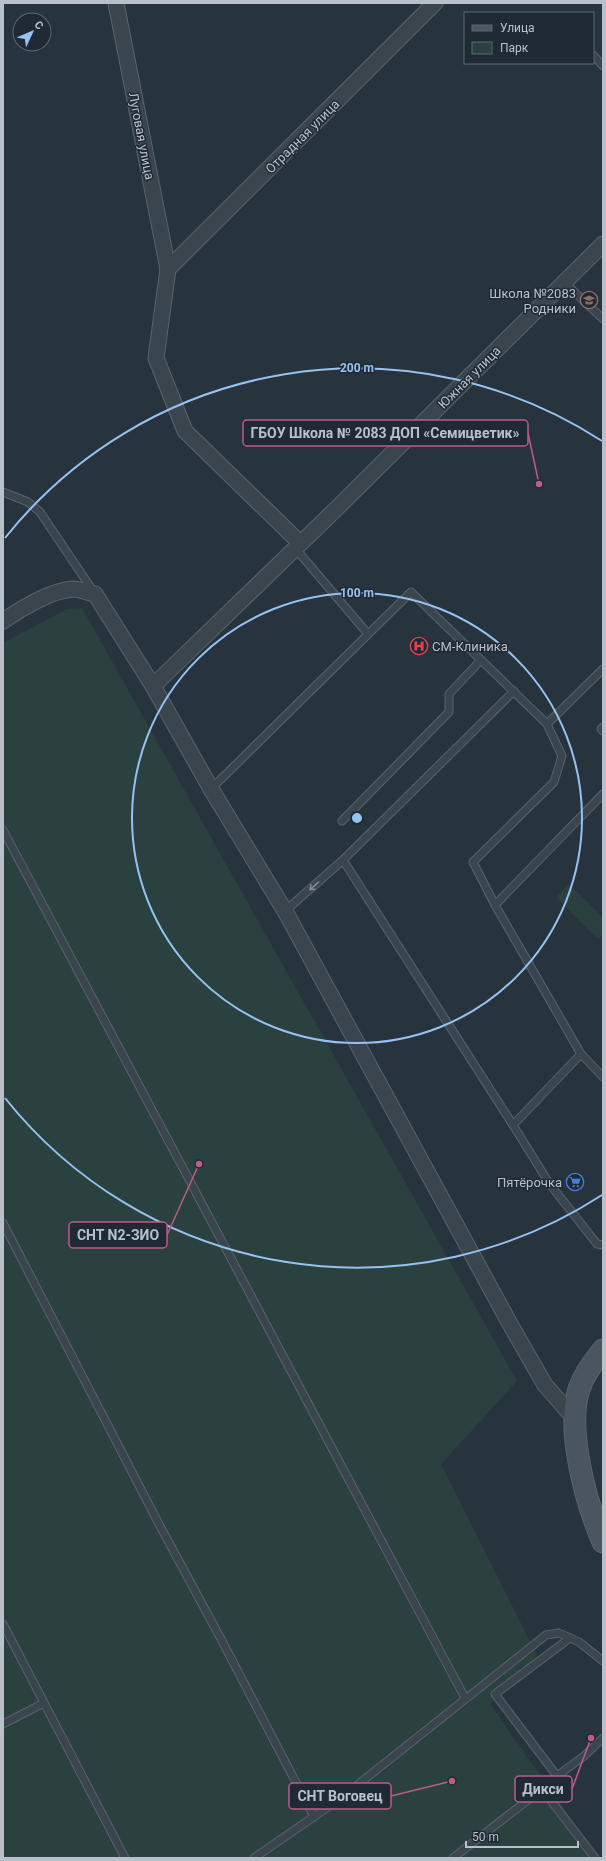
<svg xmlns="http://www.w3.org/2000/svg" width="606" height="1861" viewBox="0 0 606 1861" font-family="Roboto,sans-serif">
<style>
.green{fill:#2a4140}
.lines{fill:none;stroke-linecap:round;stroke-linejoin:round}
.service-casing{stroke:#59636c;stroke-width:9}
.minor-casing{stroke:#59636c;stroke-width:17}
.secondary-casing{stroke:#59636c;stroke-width:23}
.service{stroke:#3b454e;stroke-width:7}
.minor{stroke:#3b454e;stroke-width:15}
.secondary{stroke:#4a5561;stroke-width:21}
.oneway{stroke:#808992}
.ring{fill:none;stroke:#96c2f0;stroke-width:2}
.labels{text-anchor:middle;stroke-width:3;stroke-linejoin:round;paint-order:stroke}
.street-label{font-size:13px;fill:#b8c0c9;stroke:#202a34}
.poi-label{font-size:13px;fill:#b8c0c9;stroke:#202a34;text-anchor:end}
.centre{fill:#96c2f0;stroke:#202a34;stroke-width:2}
.ring-label{font-size:12px;text-anchor:middle;font-weight:bold;fill:#96c2f0;stroke:#202a34;stroke-width:3;stroke-linejoin:round;paint-order:stroke}
.leader{fill:none;stroke:#be5b87;stroke-width:1.5}
.callout-dot{fill:#be5b87;stroke:#202a34;stroke-width:1.5}
.callout{fill:#202a34;stroke:#be5b87;stroke-width:1.5}
.callout-label{font-size:14px;text-anchor:middle;font-weight:bold;fill:#b8c0c9}
</style>
<rect width="100%" height="100%" fill="#27343e"/>
<g class="green">
<path d="M82 608 517 1381 441 1464 541 1663 523 1679 490 1704 599 1858H3V643L67 609Z"/>
<path d="M569 884 603 918V934L598 939 556 897Z"/>
</g>
<g class="lines">
<defs>
<g id="service">
<path d="M593 55 603 66"/>
<path d="M565 283 603 319"/>
<path d="M3 492 28 502 40 512 93 591"/>
<path d="M295 548 368 634"/>
<path d="M603 727 601 729 603 731"/>
<path d="M211 789 411 592 547 724 603 669"/>
<path d="M603 794 495 905 581 1054 513 1125 549 1183 597 1244 603 1245"/>
<path d="M342 821 449 712V694L481 660"/>
<path d="M3 830 465 1698"/>
<path d="M343 860 513 1125"/>
<path d="M495 905 473 862 554 782 562 756 547 724"/>
<path d="M285 911 343 860 514 691"/>
<path d="M581 1054 603 1077"/>
<path d="M3 1223 160 1526 221 1639 314 1817"/>
<path d="M3 1624 125 1858"/>
<path d="M570 1638 495 1694 557 1776 584 1756 603 1738"/>
<path d="M3 1724 44 1703"/>
<path d="M254 1858 341 1798 546 1635 559 1633 579 1642 603 1661"/>
<path d="M453 1858 542 1789 595 1858"/>
</g>
<g id="minor">
<path d="M116 3 168 269 156 358 185 431 300 543"/>
<path d="M168 269 435 3"/>
<path d="M3 621C20 609 52 590 73 589 80 589 88 593 95 594L153 686 211 789 285 911 510 1324 545 1385 574 1418"/>
<path d="M153 686 334 511 603 244"/>
</g>
<path id="secondary" d="M603 1350C593 1362 584 1374 579 1389 566 1430 586 1503 603 1542"/>
</defs>
<use href="#service" class="service-casing"/>
<use href="#minor" class="minor-casing"/>
<use href="#secondary" class="secondary-casing"/>
<use href="#service" class="service"/>
<use href="#minor" class="minor"/>
<use href="#secondary" class="secondary"/>
</g>
<defs><path id="oneway-shaft" d="M-6 0H5M1.5-3L5.5 0L1.5 3" fill="none" stroke-width="1.6" stroke-linecap="round" stroke-linejoin="round"/></defs>
<use class="oneway" href="#oneway-shaft" transform="translate(314 886) rotate(139)"/>
<g class="ring">
<circle cx="357" cy="818" r="225"/>
<path d="M602 1195A450 450 0 0 1 5 1098M5 538A450 450 0 0 1 602 441"/>
</g>
<defs>
<symbol id="school-ring" viewBox="-11 -11 22 22"><circle r="9.5" fill="#202a34" stroke="#8d6e63" stroke-width="1.5"/><path d="M0-5L7-2L0 1L-7-2ZM-4 1L0 2.5L4 1V4Q0 6-4 4Z" fill="#8d6e63"/></symbol>
<symbol id="hospital-ring" viewBox="-11 -11 22 22"><circle r="9.5" fill="#202a34" stroke="#e0444e" stroke-width="1.5"/><path d="M-5-5h3v3.5h4V-5h3V5h-3V1.5h-4V5h-3Z" fill="#e0444e"/></symbol>
<symbol id="supermarket-ring" viewBox="-11 -11 22 22"><circle r="9.5" fill="#202a34" stroke="#3f7fe0" stroke-width="1.5"/><path d="M-6-5.5h2.5l.6 2H6L4.5 2H-2.5L-4.4-4H-6ZM-1.5 3.2a1.3 1.3 0 1 0 .1 0ZM3 3.2a1.3 1.3 0 1 0 .1 0Z" fill="#3f7fe0"/></symbol>
</defs>
<g fill-rule="evenodd">
<use href="#school-ring" x="579" y="290" width="20" height="20"/>
<use href="#hospital-ring" x="409" y="636" width="20" height="20"/>
<use href="#supermarket-ring" x="565" y="1172" width="20" height="20"/>
</g>
<g class="labels">
<g class="street-label">
<text transform="translate(142 136) rotate(79)" y="5">Луговая улица</text>
<text transform="translate(302 136) rotate(-45)" y="5">Отрадная улица</text>
<text transform="translate(469 377) rotate(-45)" y="5">Южная улица</text>
</g>
<g class="poi-label">
<text x="576" y="298">Школа №2083<tspan x="576" dy="15">Родники</tspan></text>
<text x="432" y="651" text-anchor="start">СМ-Клиника</text>
<text x="562" y="1187">Пятёрочка</text>
</g>
</g>
<circle cx="357" cy="818" r="6" class="centre"/>
<g class="ring-label">
<text x="357" y="372">200 m</text>
<text x="357" y="597">100 m</text>
</g>
<path class="leader" d="M539 484L528 433M199 1164L167 1235M591 1738L572 1789M452 1781L391 1796"/>
<g class="callout-dot">
<circle cx="539" cy="484" r="4"/>
<circle cx="199" cy="1164" r="4"/>
<circle cx="591" cy="1738" r="4"/>
<circle cx="452" cy="1781" r="4"/>
</g>
<g class="callout">
<rect x="243" y="420" width="285" height="26" rx="4"/>
<rect x="69" y="1222" width="98" height="26" rx="4"/>
<rect x="515" y="1776" width="57" height="26" rx="4"/>
<rect x="289" y="1783" width="102" height="26" rx="4"/>
</g>
<g class="callout-label">
<text x="385" y="438">ГБОУ Школа № 2083 ДОП «Семицветик»</text>
<text x="118" y="1240">СНТ N2-ЗИО</text>
<text x="543" y="1794">Дикси</text>
<text x="340" y="1801">СНТ Воговец</text>
</g>
<rect width="606" height="1861" fill="none" stroke="#b8c0c9" stroke-width="8"/>
<rect x="464" y="12" width="130" height="52" fill="#202a34" stroke="#5d6670"/>
<rect x="472" y="25" width="20" height="6" fill="#4a5561" stroke="#5d6670"/>
<text x="500" y="32" font-size="12" fill="#b8c0c9">Улица</text>
<rect x="472" y="42" width="20" height="12" fill="#2a4140" stroke="#5d6670"/>
<text x="500" y="52" font-size="12" fill="#b8c0c9">Парк</text>
<g transform="translate(32 32) rotate(46)"><circle r="19" fill="#202a34" stroke="#5d6670"/>
<path d="M0-3L7 15L0 10L-7 15Z" fill="#96c2f0"/>
<text y="-6" font-size="11" font-weight="bold" text-anchor="middle" fill="#b8c0c9">С</text>
</g>
<path d="M466 1841v6h112v-6" fill="none" stroke="#b8c0c9" stroke-width="2"/>
<text x="472" y="1841" font-size="12" fill="#b8c0c9" stroke="#202a34" stroke-width="3" paint-order="stroke">50 m</text>
</svg>
